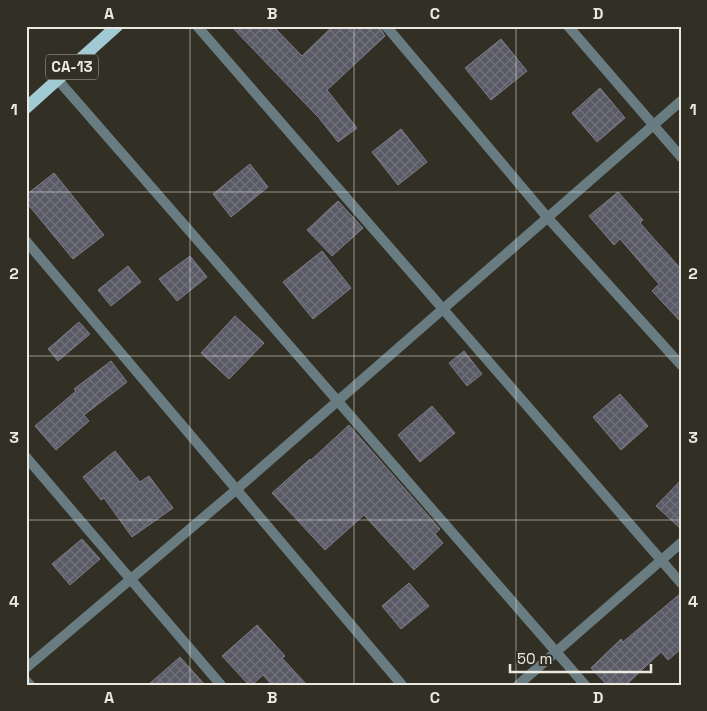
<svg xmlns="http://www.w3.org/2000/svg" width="707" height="711" viewBox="0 0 707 711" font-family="'Space Grotesk',sans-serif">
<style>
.building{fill:url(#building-cross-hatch);stroke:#7c7c89}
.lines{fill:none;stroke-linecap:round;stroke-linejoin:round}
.street{stroke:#697c81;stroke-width:10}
.primary{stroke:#a2cad4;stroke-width:12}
.grid{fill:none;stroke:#ebe9e2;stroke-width:1;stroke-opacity:0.55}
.labels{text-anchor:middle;stroke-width:4;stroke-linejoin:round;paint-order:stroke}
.shield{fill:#322f24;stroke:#b4b1a9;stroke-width:1}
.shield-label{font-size:15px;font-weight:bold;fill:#ebe9e2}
.neatline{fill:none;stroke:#ebe9e2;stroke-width:2}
.grid-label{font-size:16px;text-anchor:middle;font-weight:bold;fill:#ebe9e2}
</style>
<defs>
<pattern id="building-cross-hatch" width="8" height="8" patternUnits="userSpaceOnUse" patternTransform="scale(1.25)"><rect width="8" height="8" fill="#5a5a66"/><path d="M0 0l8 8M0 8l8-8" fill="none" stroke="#72727c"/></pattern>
</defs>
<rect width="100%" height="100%" fill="#322f24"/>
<g class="building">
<path d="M231 26H273L302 56 333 26H379L385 36 327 90 357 128 338 142 319 118Z"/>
<path d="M501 39 527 71 491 100 465 68Z"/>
<path d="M600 88 625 118 597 142 572 113Z"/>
<path d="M401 129 427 162 398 185 372 152Z"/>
<path d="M250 164 268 187 231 217 213 194Z"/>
<path d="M54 173 104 235 73 259 26 202V195Z"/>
<path d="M618 192 643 220 640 223 681 269V322L652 291 659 284 620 239 614 245 589 216Z"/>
<path d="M338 201 363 228 332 256 307 230Z"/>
<path d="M322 251 351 288 313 319 283 282Z"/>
<path d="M190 256 207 277 177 301 159 279Z"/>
<path d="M128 266 141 282 111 306 98 290Z"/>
<path d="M235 316 264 343 229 379 201 353Z"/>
<path d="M79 322 90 334 58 361 48 349Z"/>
<path d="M464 351 482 374 467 386 449 363Z"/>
<path d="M111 361 127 382 84 415 89 421 56 450 35 426 76 391 74 389Z"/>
<path d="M620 394 648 426 621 450 593 417Z"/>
<path d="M432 406 455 433 420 462 398 435Z"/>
<path d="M349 425 440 529 435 534 443 543 414 570 364 515 325 550 272 493 310 459 311 460Z"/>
<path d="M115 451 140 482 149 476 173 508 132 537 104 498 101 500 83 477Z"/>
<path d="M681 480V529L656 506Z"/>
<path d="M82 539 100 559 70 585 52 564Z"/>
<path d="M409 583 429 606 401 629 382 606Z"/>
<path d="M681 593V649L668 660 661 652 626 685H607L591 668 621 639 623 642Z"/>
<path d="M257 625 285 656 282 658 307 685H272L263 675 252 685H249L222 656Z"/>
<path d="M180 657 205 685H148Z"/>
</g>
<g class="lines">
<g class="street">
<path d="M197 26 681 583"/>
<path d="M386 26 547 217 681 365"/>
<path d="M568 26 681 157"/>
<path d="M58 80 585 685"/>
<path d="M26 241 402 685"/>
<path d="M26 457 221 685"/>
<path d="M26 668 237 489 681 101"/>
<path d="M26 681 30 685"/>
<path d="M518 685 681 543"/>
</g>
<path class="primary" d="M26 108 117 26"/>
</g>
<path class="grid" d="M190 26V685M354 26V685M516 26V685M26 192H681M26 356H681M26 520H681"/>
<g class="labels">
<rect class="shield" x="46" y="54.5" width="52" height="25" rx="4"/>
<g class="shield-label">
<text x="72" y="72">CA-13</text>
</g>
</g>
<rect width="707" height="711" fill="none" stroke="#322f24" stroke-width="55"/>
<path d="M510 664v8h141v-8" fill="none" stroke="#ebe9e2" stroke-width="2.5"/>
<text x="517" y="664" font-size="15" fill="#ebe9e2" stroke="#322f24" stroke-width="4" paint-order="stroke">50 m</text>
<rect x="28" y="28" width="652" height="656" class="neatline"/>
<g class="grid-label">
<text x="109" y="19">A</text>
<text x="272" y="19">B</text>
<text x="435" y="19">C</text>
<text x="598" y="19">D</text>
<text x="14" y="115">1</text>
<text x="693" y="115">1</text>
<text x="14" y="279">2</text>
<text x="693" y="279">2</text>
<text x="14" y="443">3</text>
<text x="693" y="443">3</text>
<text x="14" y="607">4</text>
<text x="693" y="607">4</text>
<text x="109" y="703">A</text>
<text x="272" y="703">B</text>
<text x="435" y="703">C</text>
<text x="598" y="703">D</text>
</g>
</svg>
